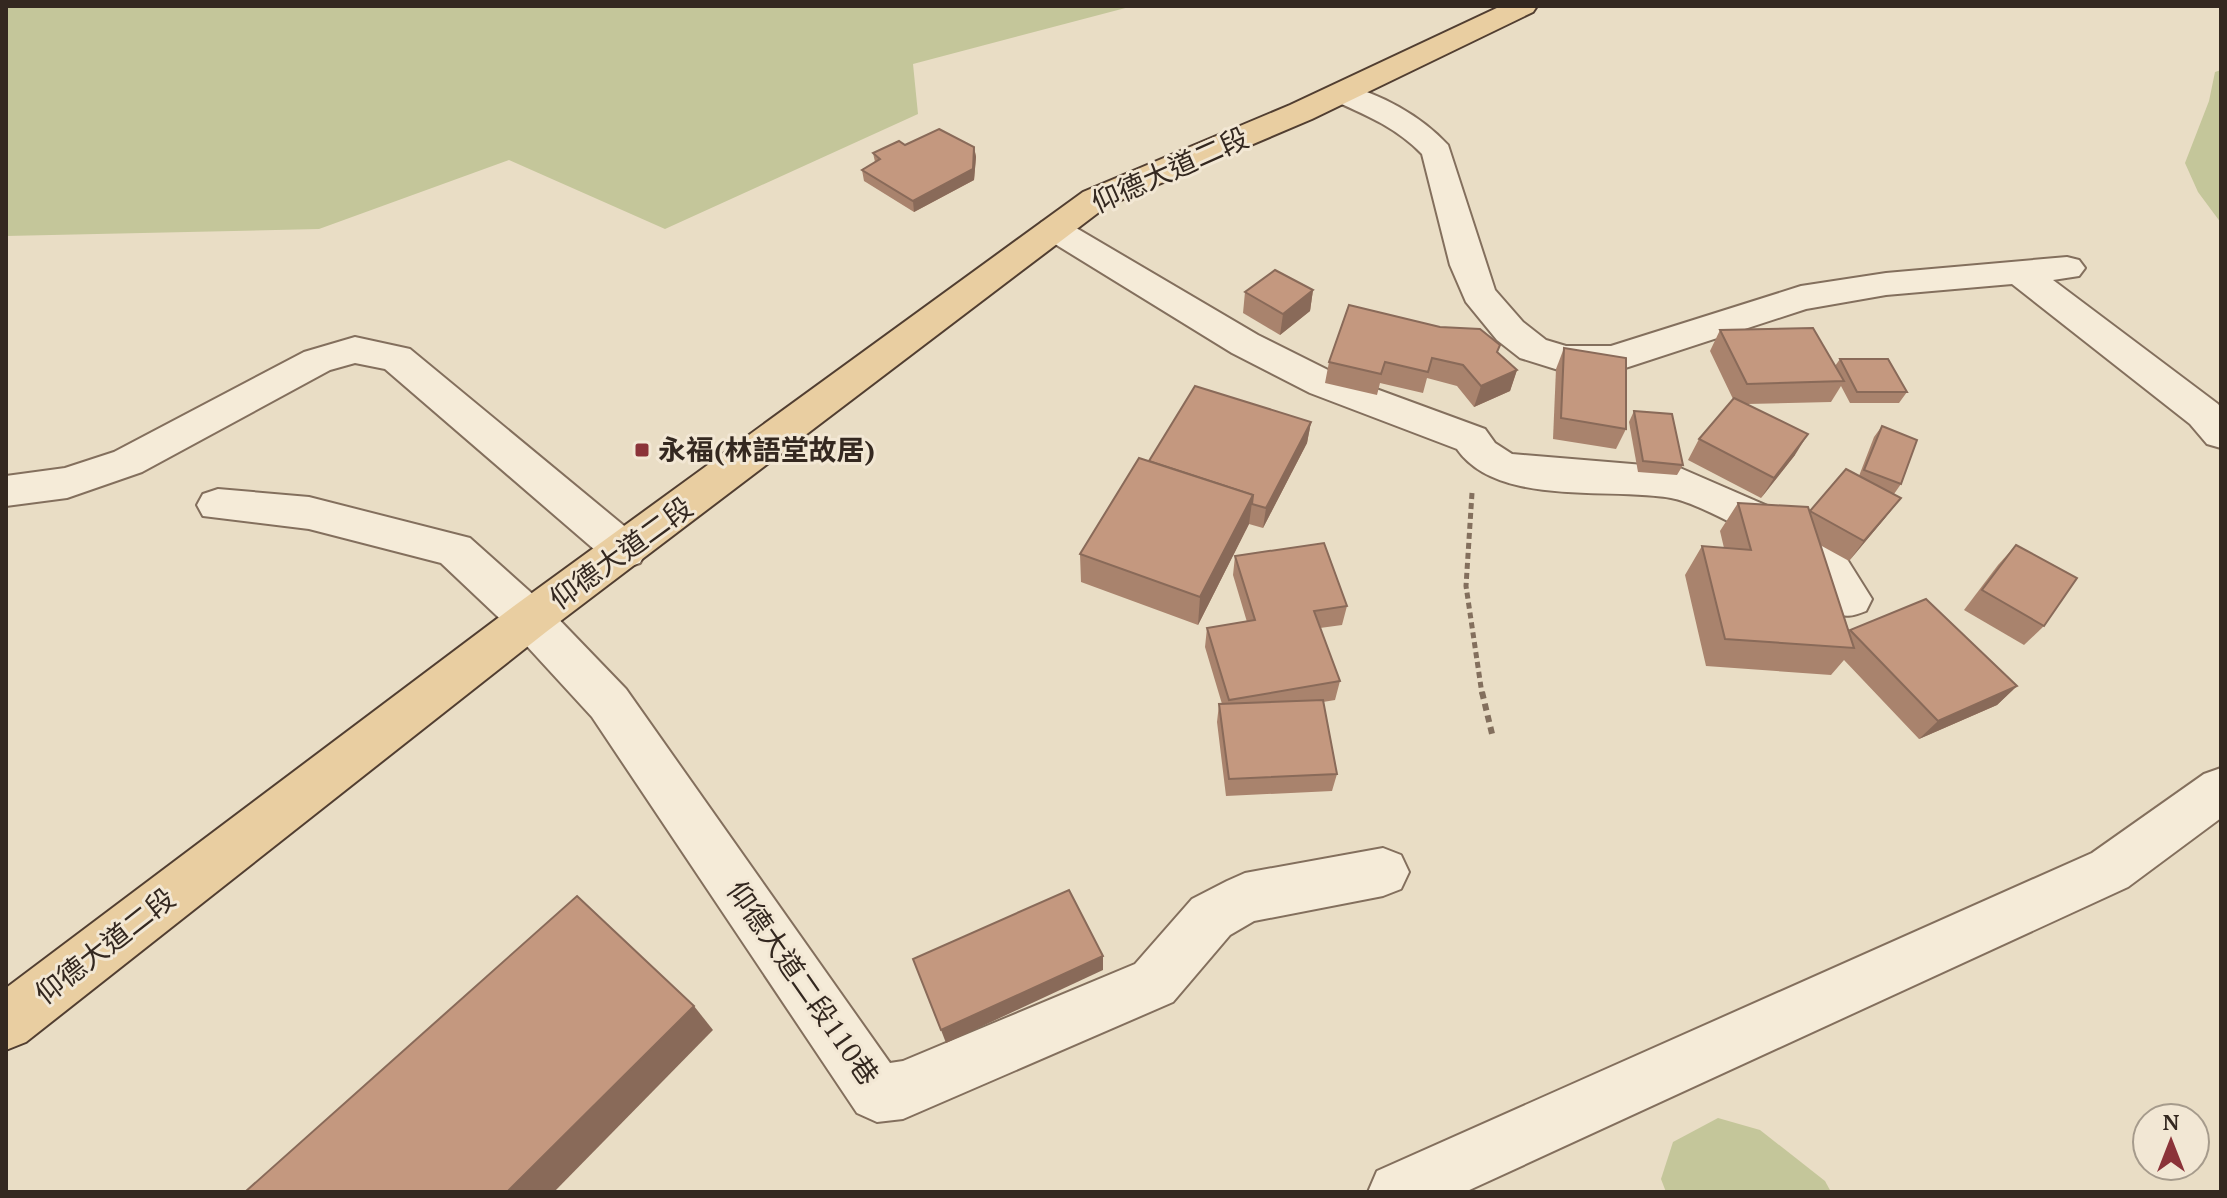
<svg xmlns="http://www.w3.org/2000/svg" width="2227" height="1198" viewBox="0 0 2227 1198" font-family="'PT Serif','Noto Sans TC',serif">
<style>
.green{fill:#c4c69a}
.lines{fill:none;stroke-linecap:round;stroke-linejoin:round}
.minor-casing{stroke:#836f5d;stroke-width:4}
.major-casing{stroke:#513e31;stroke-width:4}
.path-far1{stroke:#836f5d;stroke-width:5;stroke-dasharray:6 4;stroke-linecap:butt}
.path{stroke:#836f5d;stroke-width:6;stroke-dasharray:7 5;stroke-linecap:butt}
.minor{fill:#f5ebd8;fill-rule:evenodd}
.major{fill:#e9cea1;fill-rule:evenodd}
.wall{fill:#a9836d}
.shaded-wall{fill:#896a59}
.building{fill:#c4987f;stroke:#896a59;stroke-width:2}
.poi-dot{fill:#8b3339;stroke:#f2e7d4;stroke-width:3}
.labels{text-anchor:middle;stroke-width:6;stroke-linejoin:round;paint-order:stroke}
.street-label{font-size:28px;fill:#342820;stroke:#f2e7d4}
.poi-label{font-size:28px;font-weight:bold;fill:#342820;stroke:#f2e7d4;text-anchor:start}
</style>
<rect width="100%" height="100%" fill="#e9ddc5"/>
<g class="green">
<path d="M6 6H1133L913 64 918 114 665 229 509 160 319 229 6 236Z"/>
<path d="M2221 70V223L2198 192 2185 163 2209 101 2215 72Z"/>
<path d="M1718 1118 1760 1130 1825 1181 1831 1192H1666L1661 1179 1673 1142Z"/>
</g>
<g class="lines">
<defs>
<g id="minor">
<path d="M1341 84C1381 94 1420 115 1448 145L1495 290 1523 322 1546 340 1566 346H1611L1801 286 1886 273 2067 257 2079 260 2085 268 2079 276 2053 280 2218 404 2221 408V448L2207 444 2190 424 2012 284 1886 295 1806 309 1613 372H1565L1520 358 1497 340 1466 302 1450 265 1422 154C1396 127 1364 114 1330 99L1326 93 1330 87Z"/>
<path d="M1054 219 1066 222 1258 335 1338 375 1485 429 1495 443 1512 454 1680 468 1818 528 1835 540 1872 599 1866 611C1856 615 1845 619 1835 612 1819 600 1813 570 1788 552 1761 539 1697 502 1671 498 1609 487 1497 507 1457 449L1310 393 1232 353 1042 236 1037 229 1042 222Z"/>
<path d="M355 337 410 349 640 539 646 551 640 563 625 568 610 563 385 369 355 363 330 370 142 472 67 498 6 506V476L65 468 114 452 304 352Z"/>
<path d="M218 489 309 497 470 538 546 606 626 689 890 1063 903 1061 1135 964 1192 899 1227 881 1245 873 1383 848 1401 855 1409 872 1401 889 1383 896 1254 921 1230 935 1173 1002 903 1119 877 1122 857 1113 592 717 514 632 441 563 309 529 203 516 197 505 203 494Z"/>
<path d="M2221 768V818L2128 887 1465 1192H1368L1377 1171 2092 853 2204 774Z"/>
</g>
<path id="major" d="M1501 6H1537L1533 12 1312 119 1107 206 546 632 26 1042 6 1050V988L514 606 1083 192 1290 105Z"/>
</defs>
<use href="#minor" class="minor-casing"/>
<use href="#major" class="major-casing"/>
<path class="path-far1" d="M1472 493 1466 586 1482 694"/>
<path class="path" d="M1482 692 1493 738"/>
<use href="#minor" class="minor"/>
<use href="#major" class="major"/>
</g>
<g class="wall">
<path d="M905 145 974 147 976 157 974 180 914 212 864 181 862 170 875 162 873 153Z"/>
<path d="M1313 290 1310 311 1280 335 1243 313 1245 292Z"/>
<path d="M1720 330 1835 366 1840 359 1907 392 1899 403H1850L1841 386 1831 402 1747 404 1795 455 1761 498 1688 460 1699 439 1733 399 1710 351Z"/>
<path d="M1564 348 1626 429 1616 449 1553 439 1556 369Z"/>
<path d="M1498 353 1517 370 1510 391 1474 407 1457 386 1427 378 1423 393 1380 383 1377 395 1325 383 1329 362Z"/>
<path d="M1634 411 1683 465 1677 475 1638 472 1629 422Z"/>
<path d="M1311 422 1307 443 1263 528 1249 524 1198 625 1081 582 1080 554 1149 461Z"/>
<path d="M1882 426 1901 484 1894 494 1885 518 1849 561 1820 545 1849 631 1850 630 2017 686 1997 705 1919 739 1844 660 1831 675 1706 666 1685 575 1702 546 1724 548 1720 531 1738 503 1809 511 1859 476 1874 437Z"/>
<path d="M2016 545 2044 626 2024 645 1964 610 1998 565Z"/>
<path d="M1235 556 1347 606 1342 625 1320 628 1340 681 1335 700 1323 702 1337 774 1332 791 1226 796 1217 722 1219 704H1222L1205 647 1207 628 1247 622 1233 575Z"/>
</g>
<g class="shaded-wall">
<path d="M974 147 976 157 974 180 914 212 913 201Z"/>
<path d="M1313 290 1310 311 1280 335 1283 314Z"/>
<path d="M1517 370 1510 391 1474 407 1481 386Z"/>
<path d="M1311 422 1307 443 1263 528 1266 508Z"/>
<path d="M1808 434 1795 455 1761 498 1774 478Z"/>
<path d="M1253 495 1249 524 1198 625 1200 597Z"/>
<path d="M1901 498 1885 518 1849 561 1864 541Z"/>
<path d="M2017 686 1997 705 1919 739 1938 721Z"/>
<path d="M1103 956V970L946 1043 941 1030Z"/>
<path d="M694 1006 713 1030 554 1192H507Z"/>
</g>
<g class="building">
<path d="M939 129 974 147 973 169 913 201 862 170 880 159 873 153 899 141 905 145Z"/>
<path d="M1275 270 1313 290 1283 314 1245 292Z"/>
<path d="M1349 305 1440 327 1480 329 1500 345 1497 352 1517 370 1481 386 1463 365 1432 358 1428 372 1385 362 1381 374 1329 362Z"/>
<path d="M1813 328 1844 381 1747 384 1720 330Z"/>
<path d="M1564 348 1626 358V429L1561 418Z"/>
<path d="M1840 359H1888L1907 392H1857Z"/>
<path d="M1195 386 1311 422 1266 508 1252 504 1253 495 1149 461Z"/>
<path d="M1734 398 1808 434 1774 478 1699 439Z"/>
<path d="M1634 411 1672 414 1683 465 1643 461Z"/>
<path d="M1882 426 1917 440 1901 484 1864 470Z"/>
<path d="M1139 458 1253 495 1200 597 1080 554Z"/>
<path d="M1846 469 1901 498 1864 541 1810 511Z"/>
<path d="M1738 503 1808 507 1854 648 1725 639 1702 546 1751 550Z"/>
<path d="M1324 543 1347 606 1314 611 1340 681 1229 700 1207 628 1255 620 1235 556Z"/>
<path d="M2016 545 2077 578 2044 626 1982 590Z"/>
<path d="M1926 599 2017 686 1938 721 1850 630Z"/>
<path d="M1323 700 1337 774 1229 779 1219 704Z"/>
<path d="M1069 890 1103 956 941 1030 913 959Z"/>
<path d="M577 896 694 1006 507 1192H245Z"/>
</g>
<rect class="poi-dot" x="634" y="442" width="16" height="16" rx="4"/>
<g class="labels">
<g class="street-label">
<text transform="translate(1170 170) rotate(-24)" y="10">仰德大道二段</text>
<text transform="translate(621 553) rotate(-36)" y="10">仰德大道二段</text>
<text transform="translate(105 946) rotate(-38)" y="10">仰德大道二段</text>
<text transform="translate(803 983) rotate(55)" y="10">仰德大道二段110巷</text>
</g>
<g class="poi-label">
<text x="658" y="460">永福(林語堂故居)</text>
</g>
</g>
<rect width="2227" height="1198" fill="none" stroke="#342820" stroke-width="16"/>
<g transform="translate(2171 1142)"><circle r="38" fill="#f2e7d4" stroke="#a69b8c" stroke-width="2"/>
<path d="M0-6L14 30L0 20L-14 30Z" fill="#8b3339"/>
<text y="-12" font-size="22" font-weight="bold" text-anchor="middle" fill="#342820">N</text>
</g>
</svg>
